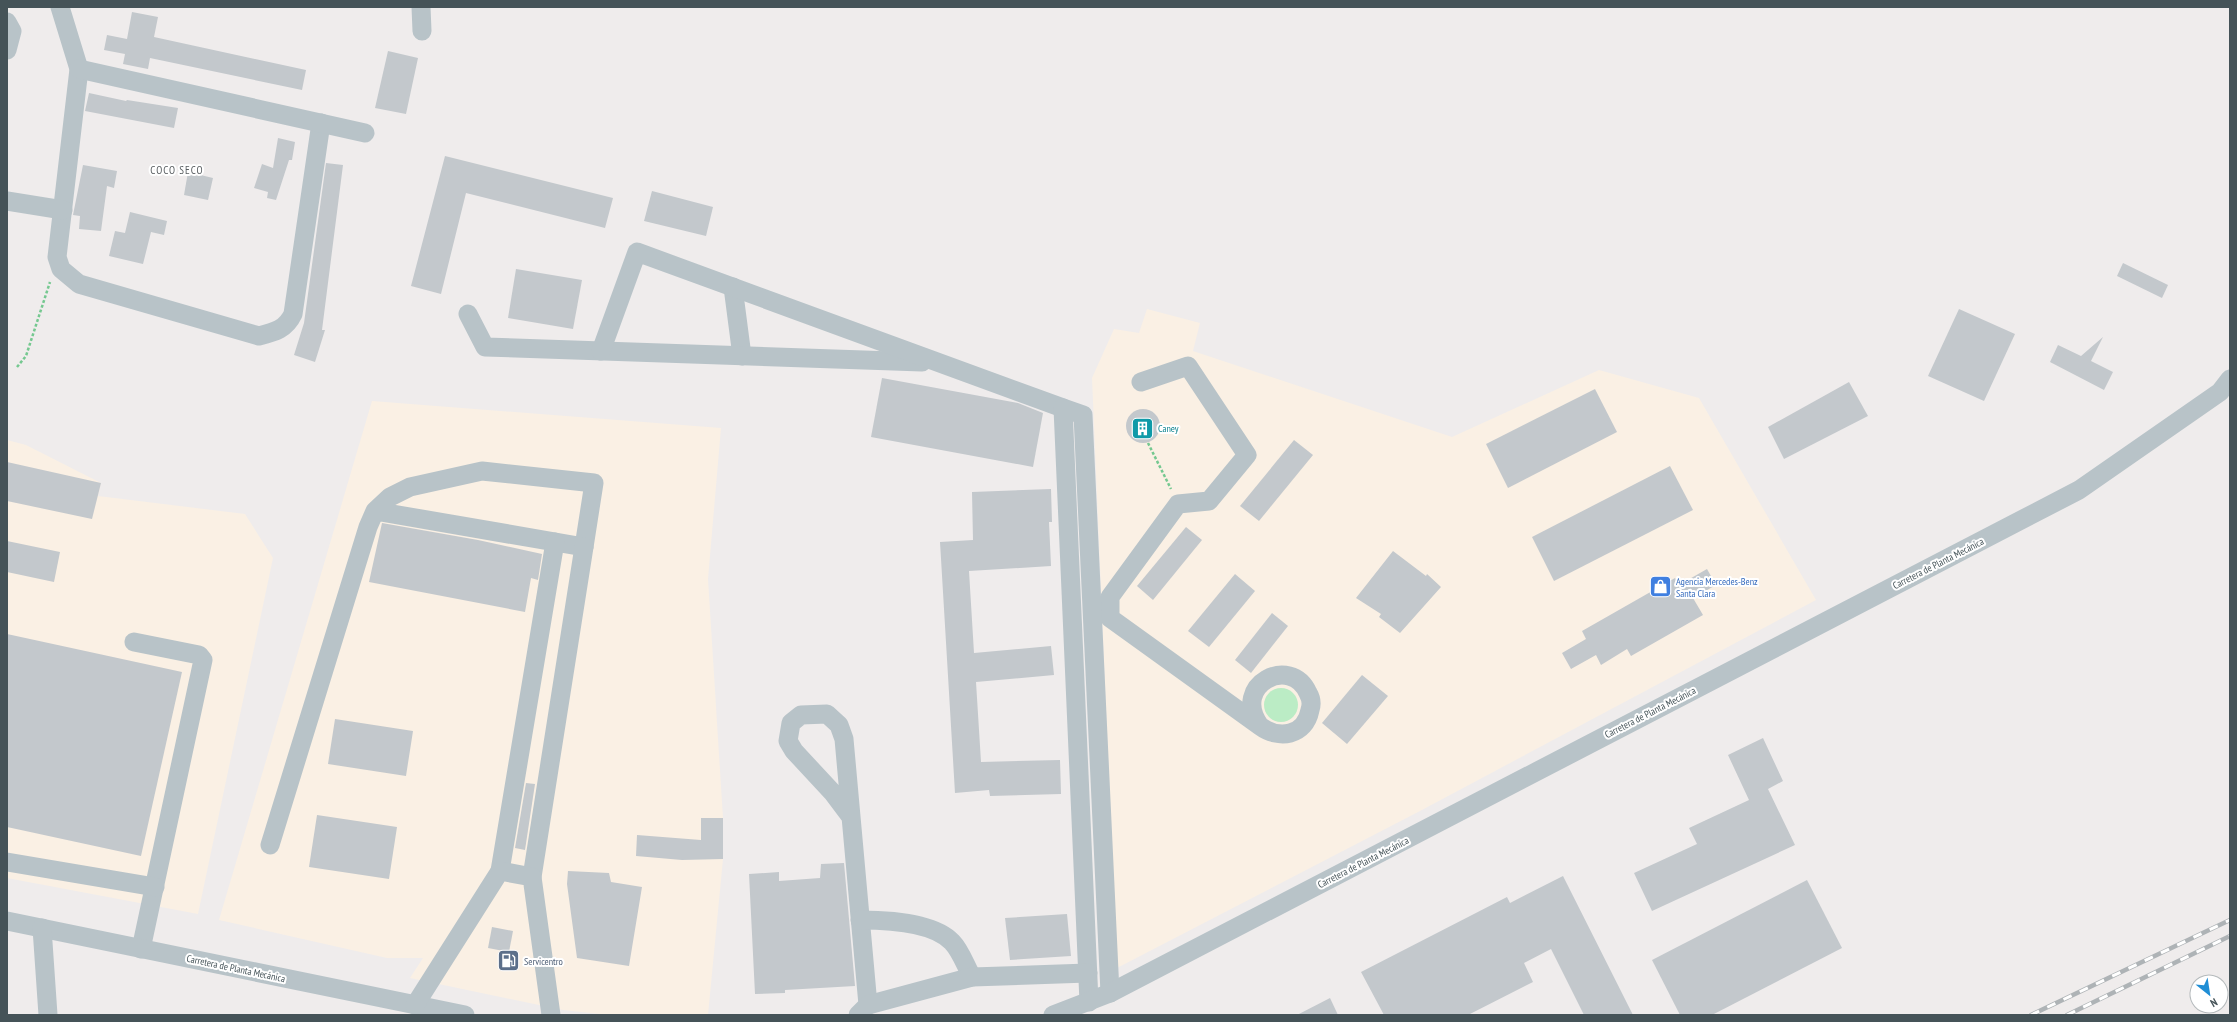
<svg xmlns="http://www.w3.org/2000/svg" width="2237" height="1022" viewBox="0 0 2237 1022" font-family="'PT Sans Narrow',sans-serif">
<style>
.commercial{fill:#faf0e4}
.green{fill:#bbecc5}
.building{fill:#c3c8cc}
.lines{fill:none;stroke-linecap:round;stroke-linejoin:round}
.path{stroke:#75c890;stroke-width:2.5;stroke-dasharray:3 2;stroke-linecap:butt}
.minor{stroke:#b8c3c8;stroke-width:19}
.rail-casing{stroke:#aeb3b6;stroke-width:4.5}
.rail{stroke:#fff;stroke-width:3;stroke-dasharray:9;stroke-linecap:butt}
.labels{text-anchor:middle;stroke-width:4;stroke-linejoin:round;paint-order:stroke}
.culture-label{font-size:10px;fill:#0d838f;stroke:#fff;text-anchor:start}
.street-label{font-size:10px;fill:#455358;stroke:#fff}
.shop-label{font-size:10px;fill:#366cbe;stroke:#fff;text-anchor:start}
.service-label{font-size:10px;fill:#4e5e75;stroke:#fff;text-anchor:start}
.neighbourhood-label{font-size:11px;letter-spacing:1px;fill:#595e61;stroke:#fff}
</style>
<rect width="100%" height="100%" fill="#efecec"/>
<g class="commercial">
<path d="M1147 309 1200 323 1193 351 1452 437 1599 370 1699 398 1816 600 1420 811 1117 968 1092 378 1114 329 1139 333Z"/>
<path d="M372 401 721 428 708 579 723 818V859L708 1015H609L563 1010 410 978 423 958H387L219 920Z"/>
<path d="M7 440 26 445 101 483 98 496 245 514 273 558 198 914 7 878Z"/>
</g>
<circle class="green" cx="1281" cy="705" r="17"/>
<g class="building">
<path d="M132 12 158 17 154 37 306 70 302 90 150 58 148 69 123 64 125 54 104 50 107 35 127 39Z"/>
<path d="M388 51 418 58 406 114 375 108Z"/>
<path d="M89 93 126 101 127 100 178 108 174 128 85 111Z"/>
<path d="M278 138 295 142 292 160H289L276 200 267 198 268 192 254 188 262 164 273 168Z"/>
<path d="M445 156 613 198 605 228 466 193 441 294 411 286Z"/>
<path d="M326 163 343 165 322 330H325L315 362 294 355 304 323Z"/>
<path d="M83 165 117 171 114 188 107 186 101 231 79 229 80 216 73 215Z"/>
<path d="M188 172 213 178 208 200 184 195Z"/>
<path d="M652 191 713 207 706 236 644 221Z"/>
<path d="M130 212 167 221 164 235 151 232 143 264 109 256 115 231 125 233Z"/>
<path d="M2123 263 2168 285 2162 298 2117 276Z"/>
<path d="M516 269 582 280 573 329 508 318Z"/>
<path d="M1959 309 2015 334 1984 401 1928 376Z"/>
<path d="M2103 337 2091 361 2113 372 2104 390 2050 362 2058 345 2081 356Z"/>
<path d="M882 378 1018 403 1043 413 1033 467 871 437Z"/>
<path d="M1849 382 1868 416 1784 459 1768 427Z"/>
<path d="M1595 389 1617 432 1508 488 1486 444Z"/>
<circle cx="1143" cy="426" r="17"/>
<path d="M1294 440 1313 455 1259 521 1240 506Z"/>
<path d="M7 462 101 483 92 519 7 501Z"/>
<path d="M1670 466 1693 510 1554 581 1532 537Z"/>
<path d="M1051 489 1052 522H1049L1051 566 969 571 974 653 1051 646 1054 675 976 682 981 762 1060 760 1061 794 990 796 989 790 955 793 940 542 973 540 972 492Z"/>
<path d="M382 523 478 540 542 554 538 580 531 578 525 612 369 582Z"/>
<path d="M1186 527 1202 540 1153 600 1137 586Z"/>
<path d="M7 541 60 552 54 582 7 572Z"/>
<path d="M1393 551 1426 576 1427 574 1441 587 1400 633 1379 617 1381 614 1356 598Z"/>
<path d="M1707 569 1716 585 1693 598 1703 615 1631 656 1627 649 1601 665 1596 655 1571 669 1562 653 1586 639 1582 631 1675 578 1679 585Z"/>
<path d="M1235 574 1255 591 1209 647 1188 631Z"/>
<path d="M1272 613 1288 626 1251 673 1235 660Z"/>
<path d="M7 634 182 672 141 856 7 827Z"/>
<path d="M1362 675 1388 696 1347 744 1322 723Z"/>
<path d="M335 719 413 731 406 776 328 764Z"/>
<path d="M1763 738 1783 781 1768 789 1795 845 1652 911 1634 873 1697 844 1689 828 1749 800 1728 755Z"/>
<path d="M526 783 535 784 525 850 515 848Z"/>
<path d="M317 815 397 827 389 879 309 867Z"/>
<path d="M701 818H723V859L682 860 636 856 637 835 701 840Z"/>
<path d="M844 863 855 986 785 990V993L755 994 749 874 779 872V881L820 878 821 864Z"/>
<path d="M568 871 609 873 611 882 642 887 629 966 577 958 567 884Z"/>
<path d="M1563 876 1633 1015H1584L1551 949 1524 963 1533 982 1468 1015H1384L1361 972 1507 897 1510 903Z"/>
<path d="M1807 880 1842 948 1712 1015H1680L1652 960Z"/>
<path d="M1067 914 1071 956 1010 960 1005 918Z"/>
<path d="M492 927 513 931 509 952 488 948Z"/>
<path d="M1330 998 1338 1015H1297Z"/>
</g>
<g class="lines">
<g class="path">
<path d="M17 367 26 356 50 282"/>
<path d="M1148 443 1171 489"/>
</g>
<g class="minor">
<path d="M60 7 79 69 57 257 61 269 79 284 259 336C275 332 286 329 293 314L321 123"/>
<path d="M421 7 422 31"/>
<path d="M7 22 12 31 7 50"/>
<path d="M79 69 365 133"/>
<path d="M7 201 63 210"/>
<path d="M733 287 742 356"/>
<path d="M468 314 485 347 922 362"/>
<path d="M601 351 637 252 1063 408"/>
<path d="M1141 382 1188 366 1247 455 1209 501 1178 504 1110 597V618L1260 726C1279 740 1305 736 1310 710 1312 704 1311 698 1308 693 1291 654 1230 685 1260 726"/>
<path d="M134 642 199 655 203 660 141 949"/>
<path d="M851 817 833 793 794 751 788 741 791 723 801 715 827 714 839 725 844 739 868 1005"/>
<path d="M270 845 368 527 375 511 390 497 410 487 482 471 594 483 584 547 375 511"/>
<path d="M7 862 155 887"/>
<path d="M500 871 555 542"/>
<path d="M532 877 584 547"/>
<path d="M860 920C886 920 933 922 952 942 961 951 966 967 972 977"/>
<path d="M7 921 465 1015"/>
<path d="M42 928 48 1015"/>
<path d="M1089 1002 1063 408 1083 415 1110 993"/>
<path d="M415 1005 500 871 532 877 551 1015"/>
<path d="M858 1015 868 1005 972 977 1088 973"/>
<path d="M1053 1015 1110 993 2079 490 2220 392 2230 379"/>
</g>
<defs>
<g id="rail">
<path d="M2031 1015 2230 920"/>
<path d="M2067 1015 2230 936"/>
</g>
</defs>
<use href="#rail" class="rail-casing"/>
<use href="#rail" class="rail"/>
</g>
<defs>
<symbol id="building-square" viewBox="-11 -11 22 22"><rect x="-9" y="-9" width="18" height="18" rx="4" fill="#0f9aa8" stroke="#fff"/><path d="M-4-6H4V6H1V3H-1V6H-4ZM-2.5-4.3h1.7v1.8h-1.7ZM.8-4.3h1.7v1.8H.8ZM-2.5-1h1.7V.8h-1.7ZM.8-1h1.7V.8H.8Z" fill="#fff"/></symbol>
<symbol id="shop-square" viewBox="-11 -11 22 22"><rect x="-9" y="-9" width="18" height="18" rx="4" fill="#3f7fe0" stroke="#fff"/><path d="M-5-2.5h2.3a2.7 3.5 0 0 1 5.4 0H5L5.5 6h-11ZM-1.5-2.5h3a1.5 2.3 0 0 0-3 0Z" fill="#fff"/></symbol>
<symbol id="fuel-square" viewBox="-11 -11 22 22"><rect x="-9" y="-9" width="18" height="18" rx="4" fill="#5c6f8a" stroke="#fff"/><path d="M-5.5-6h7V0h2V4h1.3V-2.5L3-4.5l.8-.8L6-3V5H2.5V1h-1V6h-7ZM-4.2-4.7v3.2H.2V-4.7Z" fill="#fff"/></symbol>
</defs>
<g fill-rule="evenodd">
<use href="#building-square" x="1130" y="416" width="25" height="25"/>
<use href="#shop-square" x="1648" y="574" width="25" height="25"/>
<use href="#fuel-square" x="496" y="948" width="25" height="25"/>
</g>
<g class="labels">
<g class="culture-label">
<text x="1158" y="432">Caney</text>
</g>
<g class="street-label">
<text transform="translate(1938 563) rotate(-27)" y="4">Carretera de Planta Mecánica</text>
<text transform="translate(1650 712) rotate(-27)" y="4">Carretera de Planta Mecánica</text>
<text transform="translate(1363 862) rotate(-27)" y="4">Carretera de Planta Mecánica</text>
<text transform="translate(236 968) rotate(12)" y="4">Carretera de Planta Mecánica</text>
</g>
<g class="shop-label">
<text x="1676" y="585">Agencia Mercedes-Benz<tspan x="1676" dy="12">Santa Clara</tspan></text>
</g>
<g class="service-label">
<text x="524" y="965">Servicentro</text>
</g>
<g class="neighbourhood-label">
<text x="177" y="174">COCO SECO</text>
</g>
</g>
<rect width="2237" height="1022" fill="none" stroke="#455358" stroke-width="16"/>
<g transform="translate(2209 994) rotate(150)"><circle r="19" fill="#ffffff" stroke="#b5babc"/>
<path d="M0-3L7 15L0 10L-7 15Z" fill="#208ed5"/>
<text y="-6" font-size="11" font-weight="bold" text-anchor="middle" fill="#455358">N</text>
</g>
</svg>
